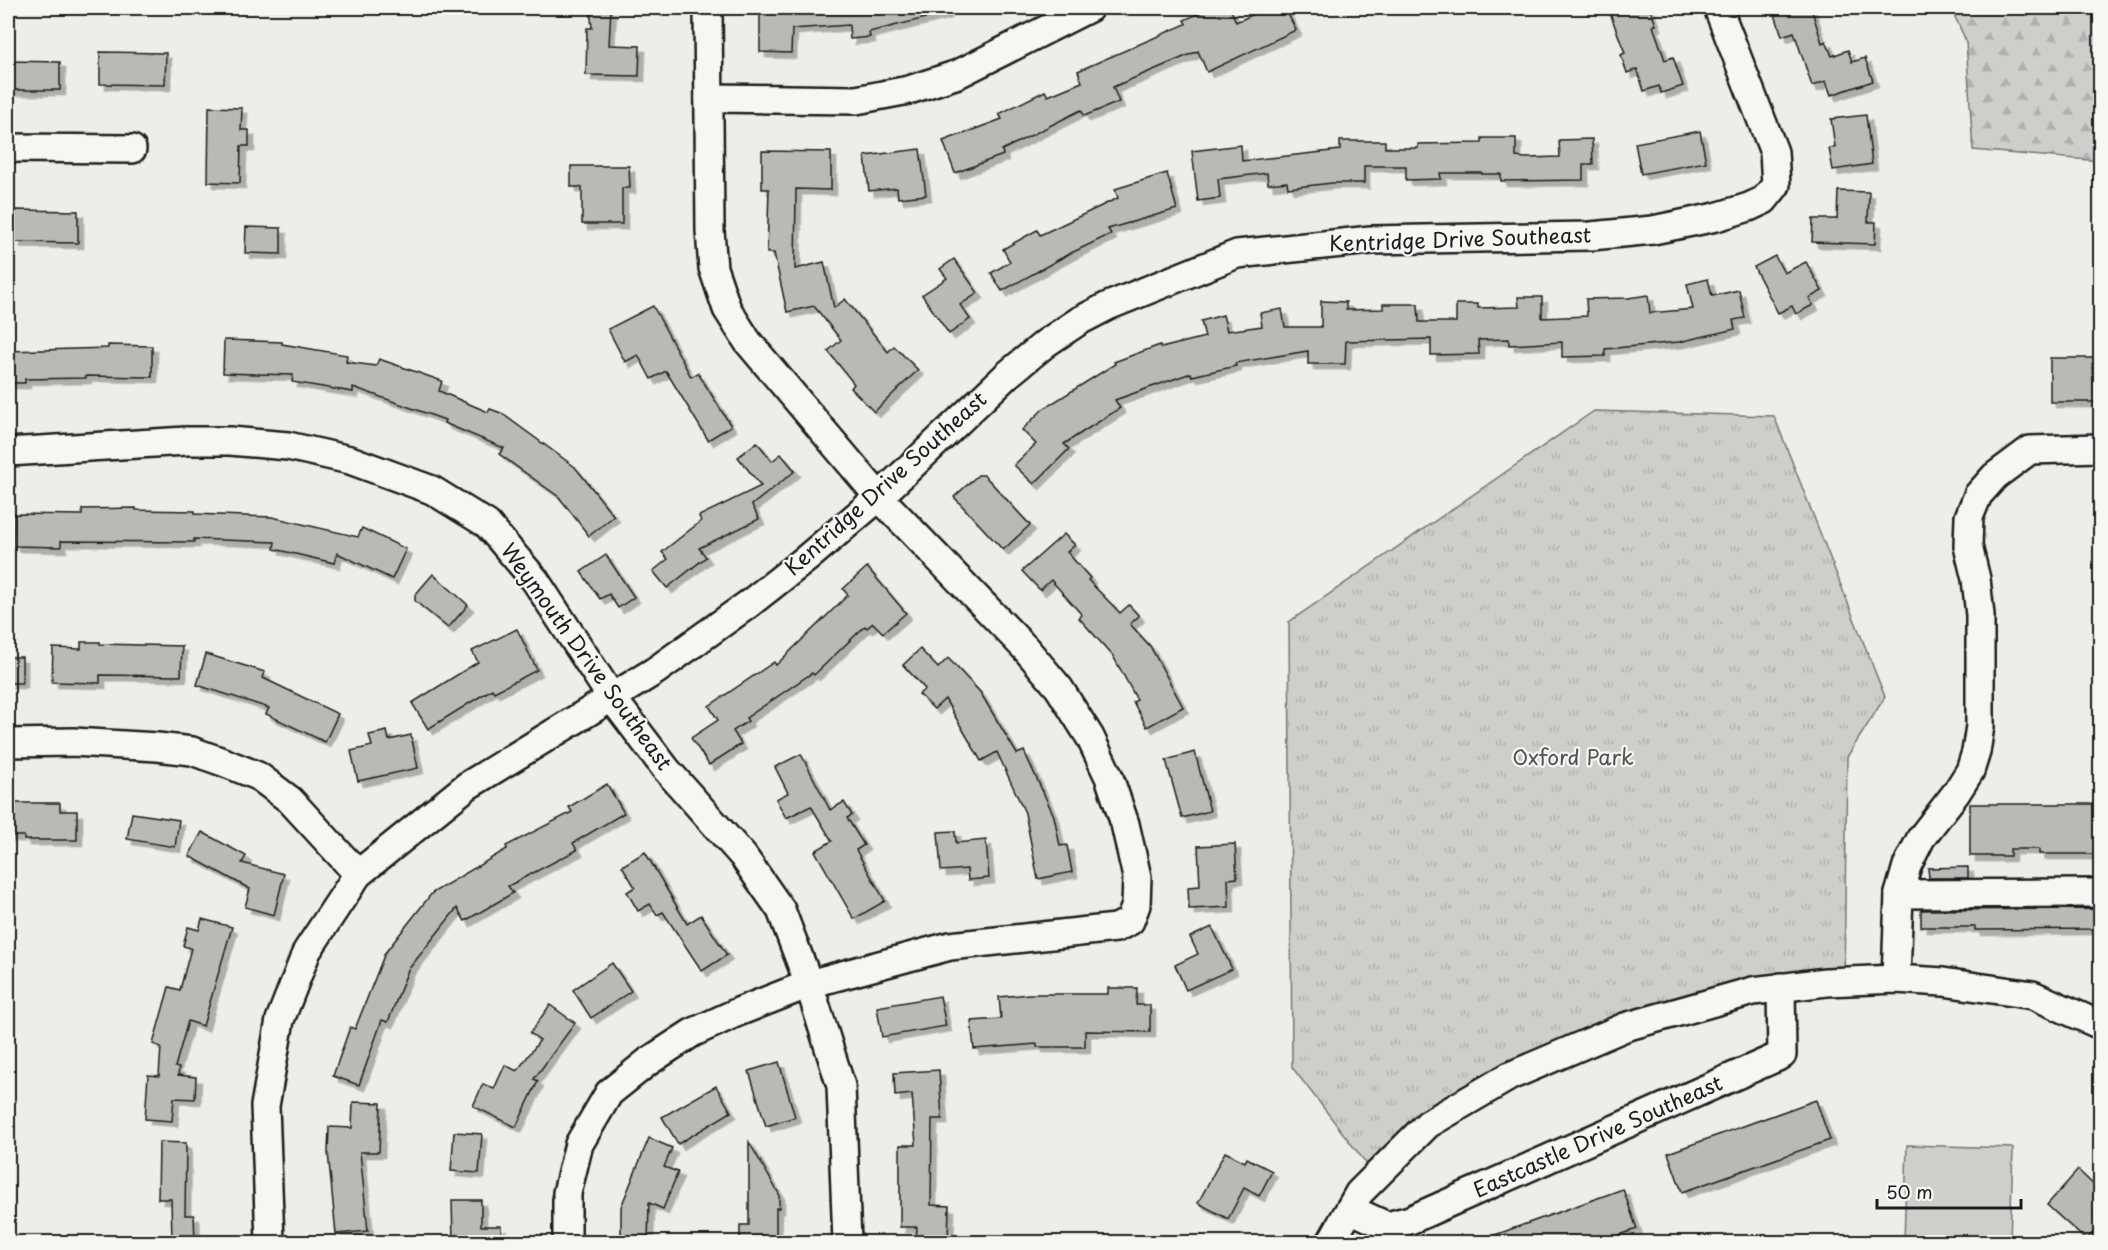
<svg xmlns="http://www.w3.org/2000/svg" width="2108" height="1250" viewBox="0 0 2108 1250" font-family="'Playpen Sans',sans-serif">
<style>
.forest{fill:url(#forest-firs);stroke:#757574;stroke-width:1.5}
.park{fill:url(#park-tufts);stroke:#757574;stroke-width:1.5}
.garden{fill:#cececb;stroke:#757574;stroke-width:1.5}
.building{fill:#b9b9b6;stroke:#1c1c1c;stroke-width:1.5;filter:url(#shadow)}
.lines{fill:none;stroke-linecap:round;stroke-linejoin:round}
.minor-casing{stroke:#1c1c1c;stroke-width:32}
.minor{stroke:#f6f6f2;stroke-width:27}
.labels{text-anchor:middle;stroke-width:4.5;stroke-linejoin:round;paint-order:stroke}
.street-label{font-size:21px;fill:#1c1c1c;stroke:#f6f6f2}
.park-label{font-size:21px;fill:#515151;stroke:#f6f6f2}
</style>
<defs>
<pattern id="forest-firs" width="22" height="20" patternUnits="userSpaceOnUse" patternTransform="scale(1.5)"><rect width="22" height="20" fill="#cececb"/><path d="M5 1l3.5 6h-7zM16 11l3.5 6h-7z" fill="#b0b0ae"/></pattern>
<pattern id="park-tufts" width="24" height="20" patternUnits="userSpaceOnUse" patternTransform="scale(1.5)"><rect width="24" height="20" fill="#cececb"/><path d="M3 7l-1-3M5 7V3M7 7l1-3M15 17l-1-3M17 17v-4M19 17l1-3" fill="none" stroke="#b0b0ae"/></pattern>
<filter id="shadow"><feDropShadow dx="5.5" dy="5.5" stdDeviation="0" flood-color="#0004"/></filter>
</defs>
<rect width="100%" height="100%" fill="#edede9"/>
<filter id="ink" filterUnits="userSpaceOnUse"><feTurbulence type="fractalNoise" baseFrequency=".0167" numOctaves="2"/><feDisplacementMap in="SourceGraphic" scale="12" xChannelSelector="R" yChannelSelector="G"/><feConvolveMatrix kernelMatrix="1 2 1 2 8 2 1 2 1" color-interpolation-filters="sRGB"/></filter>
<g filter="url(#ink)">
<path class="forest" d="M1951 8H2100V161L1973 150 1966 41Z"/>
<path class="park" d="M1594 411 1774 416 1885 697 1847 757 1844 982 1781 987 1510 1076 1376 1176 1292 1067 1289 622Z"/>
<path class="garden" d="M1907 1145 2013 1148 2010 1242H1904Z"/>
<g class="building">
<path d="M590 8H611L609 45 640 46 639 76 586 75 587 28H592Z"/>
<path d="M760 8H945L946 13 869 32 870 37 850 39 849 25 792 29 791 53 760 52Z"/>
<path d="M1211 8H1230L1236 22 1268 8H1285L1296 30 1207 72 1198 51 1113 87 1119 102 1084 116 1081 110 1002 150 1003 155 955 173 943 141 1002 119 999 114 1045 91 1048 96 1082 82 1078 71 1186 24 1184 20Z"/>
<path d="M1608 8H1650L1656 25 1653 26 1665 60 1673 57 1683 86 1661 93 1659 86 1644 91 1637 69 1627 73 1621 55 1625 53Z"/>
<path d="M1773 8H1811L1822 43 1826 41 1832 56 1848 50 1852 62 1865 58 1873 81 1831 95 1826 81 1812 86 1794 32 1782 36Z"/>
<path d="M100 52 166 53 165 85 100 84Z"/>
<path d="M8 61 60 62V90H8Z"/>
<path d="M209 107 242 108 241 130H249V146H241L240 183 208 182Z"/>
<path d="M1866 115 1872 164 1833 170 1829 148 1835 147 1831 119Z"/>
<path d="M1700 131 1706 162 1641 174 1635 143Z"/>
<path d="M1482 138H1516V157L1526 158 1560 157 1559 140 1592 139 1593 164H1583V180L1501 181V174H1482V173H1440L1441 179 1406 180V166H1364V183H1332L1288 188 1287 182 1268 184 1267 173 1218 179 1220 198 1198 201 1192 151 1241 145 1242 161 1340 150V141H1385V148H1418V144L1482 143Z"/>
<path d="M920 149 926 195 898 198 897 188 869 191 865 156Z"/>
<path d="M762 151 831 152V190L796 189 795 269 824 262 834 308 845 299 888 352 894 346 918 370 874 412 851 388 854 384 828 351 841 340 814 306 787 312 774 253H767L769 189H762Z"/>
<path d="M571 166H629L630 188H622V224H582V187H571Z"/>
<path d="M1167 173 1177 209 1108 229 1111 234 1067 255 1002 291 991 273 1010 262 1003 249 1037 230 1040 235 1118 198 1115 189Z"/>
<path d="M1838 191 1869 192 1868 222H1876L1875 244 1812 242 1813 219H1837Z"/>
<path d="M15 210 78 211V243L15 242Z"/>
<path d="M246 227 281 228V254L245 253Z"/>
<path d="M1775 256 1784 273 1806 262 1822 291 1809 298 1813 305 1796 314 1792 306 1778 313 1754 267Z"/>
<path d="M954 259 978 293 960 305 970 319 949 334 922 295 947 278 940 269Z"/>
<path d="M1708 279 1712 296 1739 290 1745 318 1733 320 1735 329 1679 342 1605 349V356L1562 357V342L1509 345V339L1478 340 1479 354 1431 355V339L1346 341 1345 364H1308V351L1235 363 1236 366 1192 376 1191 373 1115 400 1120 408 1064 444 1069 449 1034 484 1014 465 1036 444 1022 430 1043 409 1115 364 1114 362 1160 345 1161 348 1205 337 1201 321 1223 315 1227 331 1262 326 1260 313 1282 309 1285 327H1321V301L1346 302V310L1383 309V304H1418L1419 322H1456V304H1478V308L1519 307 1518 297H1542V318L1587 316 1586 299 1628 298 1648 295 1650 313 1693 309 1687 284Z"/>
<path d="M653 306 691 377 698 373 731 426 708 440 666 371 651 379 638 355 625 362 608 329Z"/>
<path d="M224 340 282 342V344L347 355 346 362 376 366 379 359 442 381 439 391 488 412 490 409 501 413 575 467 614 516 589 536 559 497 499 454 504 448 444 423 445 420 353 387V392L292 382 293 375 223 373Z"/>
<path d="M108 345 152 346V377L86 376V378L25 379V383H8V351L108 348Z"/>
<rect x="2050" y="358" width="50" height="44"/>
<path d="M757 442 772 461 781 454 795 471 752 505 759 519 699 548 706 557 667 588 653 571 668 559 662 552 701 521 699 516 761 486 738 457Z"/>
<path d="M978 475H984L1030 525 1003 550 954 497Z"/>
<path d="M136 508V510L195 511V514L272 517 358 537 362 528 406 549 392 579 337 553 334 563 274 549 275 542 194 539V542L61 541V547L13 546 14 514 82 515V509Z"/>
<path d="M1064 534 1075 545 1067 552 1090 578 1088 580 1120 613 1129 605 1139 616 1130 624 1150 646 1183 707 1147 727 1133 702 1137 700 1113 656 1079 618 1082 615 1051 580 1040 590 1022 571Z"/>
<path d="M606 555 634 597 618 608 609 594 600 599 581 572Z"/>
<path d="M867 567 906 613 883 633 873 623 867 628 865 626 814 675 812 673 746 718 748 721 733 731 741 744 709 765 691 738 718 720 709 706 774 662 776 665 848 595 843 589Z"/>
<path d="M433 574 468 605 448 628 415 601V595Z"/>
<path d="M517 629 537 670 494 692 492 689 428 729 412 703 478 662 472 651Z"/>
<path d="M81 642H100V644L182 646 181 676 100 675V683L52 682 53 648 81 649Z"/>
<path d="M920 649 938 668 948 658 980 692 1017 754 1024 751 1054 816 1060 846 1067 845 1072 872 1038 879 1025 813 997 752 981 761 945 699 934 709 919 694 925 689 903 665Z"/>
<path d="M206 654 265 672 263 678 338 714 325 742 266 714 269 708 197 685Z"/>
<rect x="8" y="657" width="14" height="26"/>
<path d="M387 731 389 740 411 735 418 768 358 781 351 751 372 746 369 735Z"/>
<path d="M1195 752 1210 811 1182 818 1166 760Z"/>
<path d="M801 754 830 810 844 802 852 815 847 818 864 845 856 850 885 901 854 919 815 851 832 841 811 806 786 818 776 799 788 793 775 767Z"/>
<path d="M607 784 624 813 573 843 577 850 508 886 513 893 465 921 457 908 408 970 388 1022 382 1020 359 1085 333 1076 350 1027 355 1029 385 953 432 893 507 849 506 846 572 812 569 807Z"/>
<path d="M8 803H60V811H77V840H24V836H8Z"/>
<path d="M1970 804H2100V848H2097V854H2039V849H2010V856H1970Z"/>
<path d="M132 813 179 820 175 847 127 839Z"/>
<path d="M955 831 956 843 986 840 989 878 968 880 967 869 941 871 938 832Z"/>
<path d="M202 832 246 856 242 863 284 874 274 915 245 907 250 889 189 856Z"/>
<path d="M1235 844 1237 878 1228 879 1229 907 1189 909 1188 887 1200 886 1198 846Z"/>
<path d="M645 852 687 924 701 915 727 955 702 971 663 912 657 915 650 904 638 911 627 892 635 887 622 866Z"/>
<path d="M1968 867V878H1929L1928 868Z"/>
<path d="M2100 909V924H2095V929L1975 930V927H1921V910Z"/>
<path d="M202 919 232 927 203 1026 188 1021 175 1067 179 1068 178 1075 196 1077 195 1099 174 1098 172 1121 145 1119 148 1075 159 1076 161 1047 153 1044 169 987 180 990 191 948 183 946 188 927 199 930Z"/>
<path d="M1212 927 1232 969 1186 990 1175 965 1198 954 1190 937Z"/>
<path d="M612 963 631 991 591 1018 573 990Z"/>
<path d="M1108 988H1137L1136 1005H1150V1032L1085 1031V1047H1037V1044L974 1049 971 1021 1001 1019 999 997 1029 994H1108Z"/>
<path d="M940 996 946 1026 882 1037 877 1007Z"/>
<path d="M550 1005 575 1023 534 1079 538 1081 516 1127 473 1106 483 1084 494 1089 505 1065 517 1071 540 1040 530 1033Z"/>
<path d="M779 1062 795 1117 766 1126 749 1071Z"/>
<path d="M939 1070 942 1119H932L931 1205 949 1206 948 1242H916L917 1227H900V1145H916L912 1094 895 1096 894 1073Z"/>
<path d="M716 1086 731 1112 678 1144 662 1117Z"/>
<path d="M1816 1100 1830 1140 1682 1192 1668 1153Z"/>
<path d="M353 1102 381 1103 379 1152H360L368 1231 336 1234 328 1152 329 1127 352 1128Z"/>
<path d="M454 1132 482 1134 479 1173 451 1171Z"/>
<path d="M649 1138 672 1148 664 1167 678 1172 663 1209 649 1203 648 1242H621V1207Z"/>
<path d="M159 1142 186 1143 185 1215H194L195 1242H172L171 1199H158Z"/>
<path d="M749 1142 779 1194V1208H776V1242H740V1225H749Z"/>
<path d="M1225 1152 1245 1162 1247 1158 1272 1171 1259 1196 1244 1188 1228 1219 1198 1203Z"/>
<path d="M2078 1170 2100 1191V1225L2086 1240 2047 1205Z"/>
<path d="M1623 1189 1637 1229 1599 1242H1482L1481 1240Z"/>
<path d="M452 1200H481V1226H501V1242H453Z"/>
</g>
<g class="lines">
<defs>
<g id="minor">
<path d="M709 98 856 100 909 90 958 74 1089 8"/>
<path d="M8 148 132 149"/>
<path d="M8 452 186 441H230L288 446 350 460 432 490 487 524 535 580 612 698 666 769 743 856 781 910 809 984 841 1086 847 1242"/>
<path d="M8 743 73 742 157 747 192 751 223 762 258 776 290 800 358 874"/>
<path d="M1899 894 1907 866 1921 838 1956 793 1970 771 1976 752 1980 726V615L1976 579 1968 546 1969 517 1978 495 1995 476 2030 450 2100 448"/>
<path d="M1896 979 1899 894 2100 893"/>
<path d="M1350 1209 1387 1226 1410 1220 1782 1055 1781 987"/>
<path d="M270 1242 265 1106 280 1020 307 951 358 874 467 786 655 671 750 603 806 559 879 497 1007 375 1046 343 1079 321 1108 306 1237 254 1371 240 1591 236 1653 230 1716 217 1749 207 1764 200 1776 185 1774 152 1718 8"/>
<path d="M567 1242V1193L579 1144 609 1093 649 1061 692 1033 738 1012 809 984 950 946 1116 928 1130 921 1136 905 1137 877 1125 824 1109 777 1090 737 1059 688 1026 649 879 497 748 342 727 309 713 268 710 231 708 8"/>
<path d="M1331 1242 1359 1193 1428 1124 1510 1076 1625 1027 1753 991 1826 982 1896 979 1943 982 2033 995 2100 1025"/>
</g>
</defs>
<use href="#minor" class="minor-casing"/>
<use href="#minor" class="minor"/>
</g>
</g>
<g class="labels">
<g class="street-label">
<text transform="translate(1460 240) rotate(-2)" y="7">Kentridge Drive Southeast</text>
<text transform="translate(886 484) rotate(-42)" y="7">Kentridge Drive Southeast</text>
<text transform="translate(586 657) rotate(54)" y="7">Weymouth Drive Southeast</text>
<text transform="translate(1598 1137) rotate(-24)" y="7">Eastcastle Drive Southeast</text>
</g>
<g class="park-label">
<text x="1573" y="765">Oxford Park</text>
</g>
</g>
<rect width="2108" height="1250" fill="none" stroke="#f6f6f2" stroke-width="30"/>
<rect x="15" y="15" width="2078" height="1220" fill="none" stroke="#1c1c1c" stroke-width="2" filter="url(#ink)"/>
<path d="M1877 1199v9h144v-9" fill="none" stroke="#1c1c1c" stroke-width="3"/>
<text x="1886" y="1199" font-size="18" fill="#1c1c1c" stroke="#f6f6f2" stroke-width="4.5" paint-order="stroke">50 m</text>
</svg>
